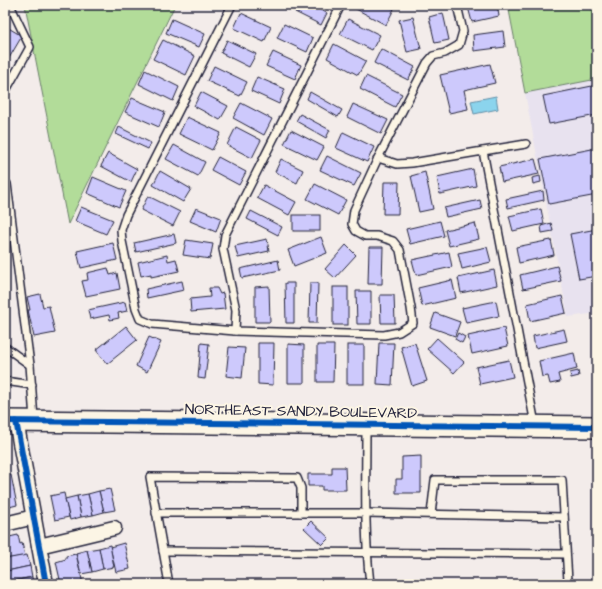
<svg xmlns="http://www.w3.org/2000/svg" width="602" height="589" viewBox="0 0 602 589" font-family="'Architects Daughter',sans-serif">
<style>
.built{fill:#e8e2ef}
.green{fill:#b2dc99;stroke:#6a7f6a}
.water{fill:#8bd4ed;stroke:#618da6}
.building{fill:#cdc9fc;stroke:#22223b}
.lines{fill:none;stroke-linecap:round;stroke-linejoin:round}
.service-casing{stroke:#22223b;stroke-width:10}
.minor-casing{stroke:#22223b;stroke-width:17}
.secondary-casing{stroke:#22223b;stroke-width:24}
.service{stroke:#fcf5e5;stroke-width:7}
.minor{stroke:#fcf5e5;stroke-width:14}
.secondary{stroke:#fcf5e5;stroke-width:21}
.cycleway-casing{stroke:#fcf5e5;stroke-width:8}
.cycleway{stroke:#0057b8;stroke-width:6}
.labels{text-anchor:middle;stroke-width:4;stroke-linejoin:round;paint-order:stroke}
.street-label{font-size:15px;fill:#22223b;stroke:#fcf5e5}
</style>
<rect width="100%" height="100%" fill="#f3ecea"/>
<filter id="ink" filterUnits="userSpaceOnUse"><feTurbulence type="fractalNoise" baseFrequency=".025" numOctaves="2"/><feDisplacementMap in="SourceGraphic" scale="8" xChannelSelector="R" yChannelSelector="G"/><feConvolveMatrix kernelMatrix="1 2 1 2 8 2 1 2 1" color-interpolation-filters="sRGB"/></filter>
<g filter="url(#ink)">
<path class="built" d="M597 79V313L568 317 525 93Z"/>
<g class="green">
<path d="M25 5H175L68 224Z"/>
<path d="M508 5H597V79L525 93Z"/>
</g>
<path class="water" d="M496 96 498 109 474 114 471 101Z"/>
<g class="building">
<path d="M298 5H310L327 13 321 25 295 12Z"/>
<path d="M358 5H386L394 9 386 25 356 9Z"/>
<path d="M476 5H497L499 16 472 22 468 7Z"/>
<path d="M241 13 271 27 264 42 234 28Z"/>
<path d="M443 13 449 40 435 43 429 17Z"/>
<path d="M413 17 421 49 407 52 399 20Z"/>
<path d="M172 19 205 34 199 47 166 33Z"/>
<path d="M348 19 380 35 372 50 340 34Z"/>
<path d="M284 24 313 38 307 52 277 38Z"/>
<path d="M5 26 22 36 5 65Z"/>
<path d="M503 31 505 47 474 51 473 35Z"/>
<path d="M163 40 195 56 186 75 153 59Z"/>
<path d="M227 40 256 54 249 67 221 53Z"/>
<path d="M334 44 366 61 358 75 327 58Z"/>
<path d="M381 49 415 67 408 80 374 63Z"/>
<path d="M273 52 301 65 295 79 266 66Z"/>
<path d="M490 64 495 83 464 90 468 109 449 113 440 75Z"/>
<path d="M214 66 247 82 240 96 207 81Z"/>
<path d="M145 70 179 87 173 101 139 84Z"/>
<path d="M366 76 402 94 395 107 360 89Z"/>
<path d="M257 77 285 89 279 104 251 91Z"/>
<path d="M597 85V115L549 124 543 96Z"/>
<path d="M201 92 228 106 220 120 194 106Z"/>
<path d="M310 92 342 110 338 117 307 99Z"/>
<path d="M132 98 165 112 159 127 125 112Z"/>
<path d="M241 103 272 119 264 135 233 118Z"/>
<path d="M353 104 388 120 381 134 347 117Z"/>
<path d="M300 114 330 130 326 138 296 121Z"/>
<path d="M187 117 221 133 212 150 179 134Z"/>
<path d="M119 127 151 143 148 149 116 134Z"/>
<path d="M236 127 261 140 252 158 227 145Z"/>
<path d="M291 130 324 147 317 160 284 144Z"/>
<path d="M343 132 374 147 367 162 336 148Z"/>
<path d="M174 145 205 162 198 176 166 159Z"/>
<path d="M597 148V195L549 204 540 159Z"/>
<path d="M108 153 137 169 131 182 101 166Z"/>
<path d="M327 156 361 173 354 186 320 170Z"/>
<path d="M218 157 246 172 239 185 211 170Z"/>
<path d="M281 159 303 170 297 183 275 172Z"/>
<path d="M535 159 539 174 502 182 499 167Z"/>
<path d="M473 169 476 186 440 194 437 177Z"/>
<path d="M160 171 191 189 183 202 153 185Z"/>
<path d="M425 172 433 209 419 212 411 176Z"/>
<path d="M540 176 541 182 533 184 532 178Z"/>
<path d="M93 177 126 191 119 207 87 193Z"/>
<path d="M384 182H399L398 214H383Z"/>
<path d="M315 184 346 200 338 215 307 199Z"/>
<path d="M264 185 296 202 289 215 257 198Z"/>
<path d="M543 191 544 200 508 208 506 199Z"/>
<path d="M148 196 180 212 173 226 141 210Z"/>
<path d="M480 200 482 209 446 217 444 208Z"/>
<path d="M81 207 113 220 106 234 75 221Z"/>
<path d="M196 208 221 218 216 232 190 221Z"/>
<path d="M541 209 544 224 513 231 509 216Z"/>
<path d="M251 211 282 227 278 235 247 219Z"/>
<rect x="293" y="215" width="27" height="16"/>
<path d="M440 221 444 236 410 244 406 229Z"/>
<path d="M475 223 479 239 449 246 445 230Z"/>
<path d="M551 223 553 231 542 233 541 226Z"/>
<path d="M597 229V276L579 279 570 234Z"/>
<path d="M174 234 176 243 136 252 134 243Z"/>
<path d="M321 237 327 253 294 266 288 250Z"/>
<path d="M267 239 269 251 238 258 235 246Z"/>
<path d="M186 240 213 244 210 259 183 255Z"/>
<path d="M551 240 554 255 519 263 516 247Z"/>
<path d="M113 243 117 260 81 268 77 251Z"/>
<path d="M346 245 356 255 335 278 325 269Z"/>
<path d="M369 247H383L382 284H368Z"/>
<path d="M487 247 491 262 462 269 458 253Z"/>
<path d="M449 252 452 267 416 275 412 260Z"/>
<path d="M167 255 168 261 176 259 179 271 151 277V274L141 276 138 262Z"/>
<path d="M278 260 280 270 242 278 240 269Z"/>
<path d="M557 266 561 281 523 289 520 275Z"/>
<path d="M108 268 110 275 117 273 120 289 86 296 82 281 88 280 87 273Z"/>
<path d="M494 270 497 285 461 293 458 278Z"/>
<path d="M452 280 456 298 422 306 418 288Z"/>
<path d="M182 281 184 290 147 298 146 289Z"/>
<path d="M285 283H294V323H286Z"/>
<path d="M310 283H318L317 323H309Z"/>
<path d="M269 286 270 322H255V287Z"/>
<rect x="333" y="287" width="15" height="38"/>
<path d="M209 288H217L220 294 223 293 225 309 191 312 190 299 210 297Z"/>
<path d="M356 291H371V324H357Z"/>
<path d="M40 294 43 307 49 306 55 333 34 337 28 310H30L27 297Z"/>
<path d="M380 295H394L395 323H381Z"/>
<path d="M562 296 566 313 530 321 527 304Z"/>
<path d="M496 301 499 316 466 323 462 308Z"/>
<path d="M125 302 127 311 118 313 119 318 110 320 109 315 90 319 88 310Z"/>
<path d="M435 313 460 322 455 336 430 327Z"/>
<path d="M126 326 137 340 107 364 96 350Z"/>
<path d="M504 328 508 346 472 354 468 336Z"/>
<path d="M564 329 567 341 535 348 533 336Z"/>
<path d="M458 333 465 337 462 343 455 339Z"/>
<path d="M149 337 161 342 147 372 136 366Z"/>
<path d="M437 338 464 362 454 373 427 349Z"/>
<path d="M201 343 209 344 205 379 198 378Z"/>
<path d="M258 343H274L273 385 258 384Z"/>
<path d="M379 343H394L392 385 377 384Z"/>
<path d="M415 343 427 381 412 386 401 347Z"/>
<path d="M288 344 304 345V383H288Z"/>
<path d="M317 345H334L333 382H317Z"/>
<rect x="347" y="345" width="17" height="39"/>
<path d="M229 347 245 348 242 378 226 376Z"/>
<path d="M574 353 577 369 558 374 560 382 550 384 548 376 542 377 539 361Z"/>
<path d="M509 360 513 377 480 384 476 367Z"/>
<path d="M578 371 579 376 571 378 570 373Z"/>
<path d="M421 456V493H396V479H402V457Z"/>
<path d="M332 467H345L346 490H322V486H308V474H332Z"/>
<path d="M11 475 17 505 5 508V476Z"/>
<path d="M110 489 115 510 104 512 99 491Z"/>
<path d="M99 491 104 512 93 515 88 494Z"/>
<path d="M64 493 69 517 55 520 50 496Z"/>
<path d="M88 494 93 515 81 517 77 496Z"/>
<path d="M77 496 81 517 70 520 65 499Z"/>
<path d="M311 521 329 538 322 545 304 528Z"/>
<path d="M18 535 20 544 22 543 25 556 5 559V538Z"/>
<path d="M124 543 130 569 116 572 110 547Z"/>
<path d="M110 545 114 567 103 569 99 548Z"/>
<path d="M99 548 103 569 92 572 87 550Z"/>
<path d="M87 550 92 572 81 574 76 553Z"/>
<path d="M76 554 83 584H61L56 562 66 559V556Z"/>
<path d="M27 555 30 566 7 571 5 559Z"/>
<path d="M30 566 32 577 9 582 7 571Z"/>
<path d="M32 577 33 584H9V582Z"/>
</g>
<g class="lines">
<defs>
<g id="service">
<path d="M232 5 126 215 121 230 122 241 136 309 140 319 152 324 235 331 384 335 399 332 413 323 411 308 400 250 393 241 377 236H365L356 231 352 224 354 210 378 158 397 164 412 163 483 151 535 424"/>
<path d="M5 92 30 47 10 5"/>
<path d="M483 151 526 144"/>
<path d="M378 158 427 63 433 56 445 53 459 45 463 31 457 5"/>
<path d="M7 184 30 365 34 419"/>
<path d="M235 331 236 310 223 249 225 235 341 5"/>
<path d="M5 347 30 365"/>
<path d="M5 381 32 385"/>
<path d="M366 426C366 479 364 531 370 584"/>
<path d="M156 513H365L564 517"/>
<path d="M431 514 435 480H562L568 581 566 584"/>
<path d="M163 551 566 554"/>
<path d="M169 584 150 477 297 478 301 488V513"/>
</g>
<g id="minor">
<path d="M16 421 46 584"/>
<path d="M5 524 34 517"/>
<path d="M39 546 114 528"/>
</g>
<path id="secondary" d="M5 421 597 427"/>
</defs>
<use href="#service" class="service-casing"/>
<use href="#minor" class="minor-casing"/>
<use href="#secondary" class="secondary-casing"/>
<use href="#service" class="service"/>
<use href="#minor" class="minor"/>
<use href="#secondary" class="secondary"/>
<defs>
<g id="cycleway">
<path d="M5 421 597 427"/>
<path d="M16 421 46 584"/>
</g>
</defs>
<use href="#cycleway" class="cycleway-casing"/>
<use href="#cycleway" class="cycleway"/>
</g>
</g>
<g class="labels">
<g class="street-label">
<text transform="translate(301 411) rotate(1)" y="5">NORTHEAST SANDY BOULEVARD</text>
</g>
</g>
<rect width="602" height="589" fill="none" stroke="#fcf5e5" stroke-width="20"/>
<rect x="10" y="10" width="582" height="569" fill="none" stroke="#22223b" stroke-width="1.5" filter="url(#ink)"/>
</svg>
